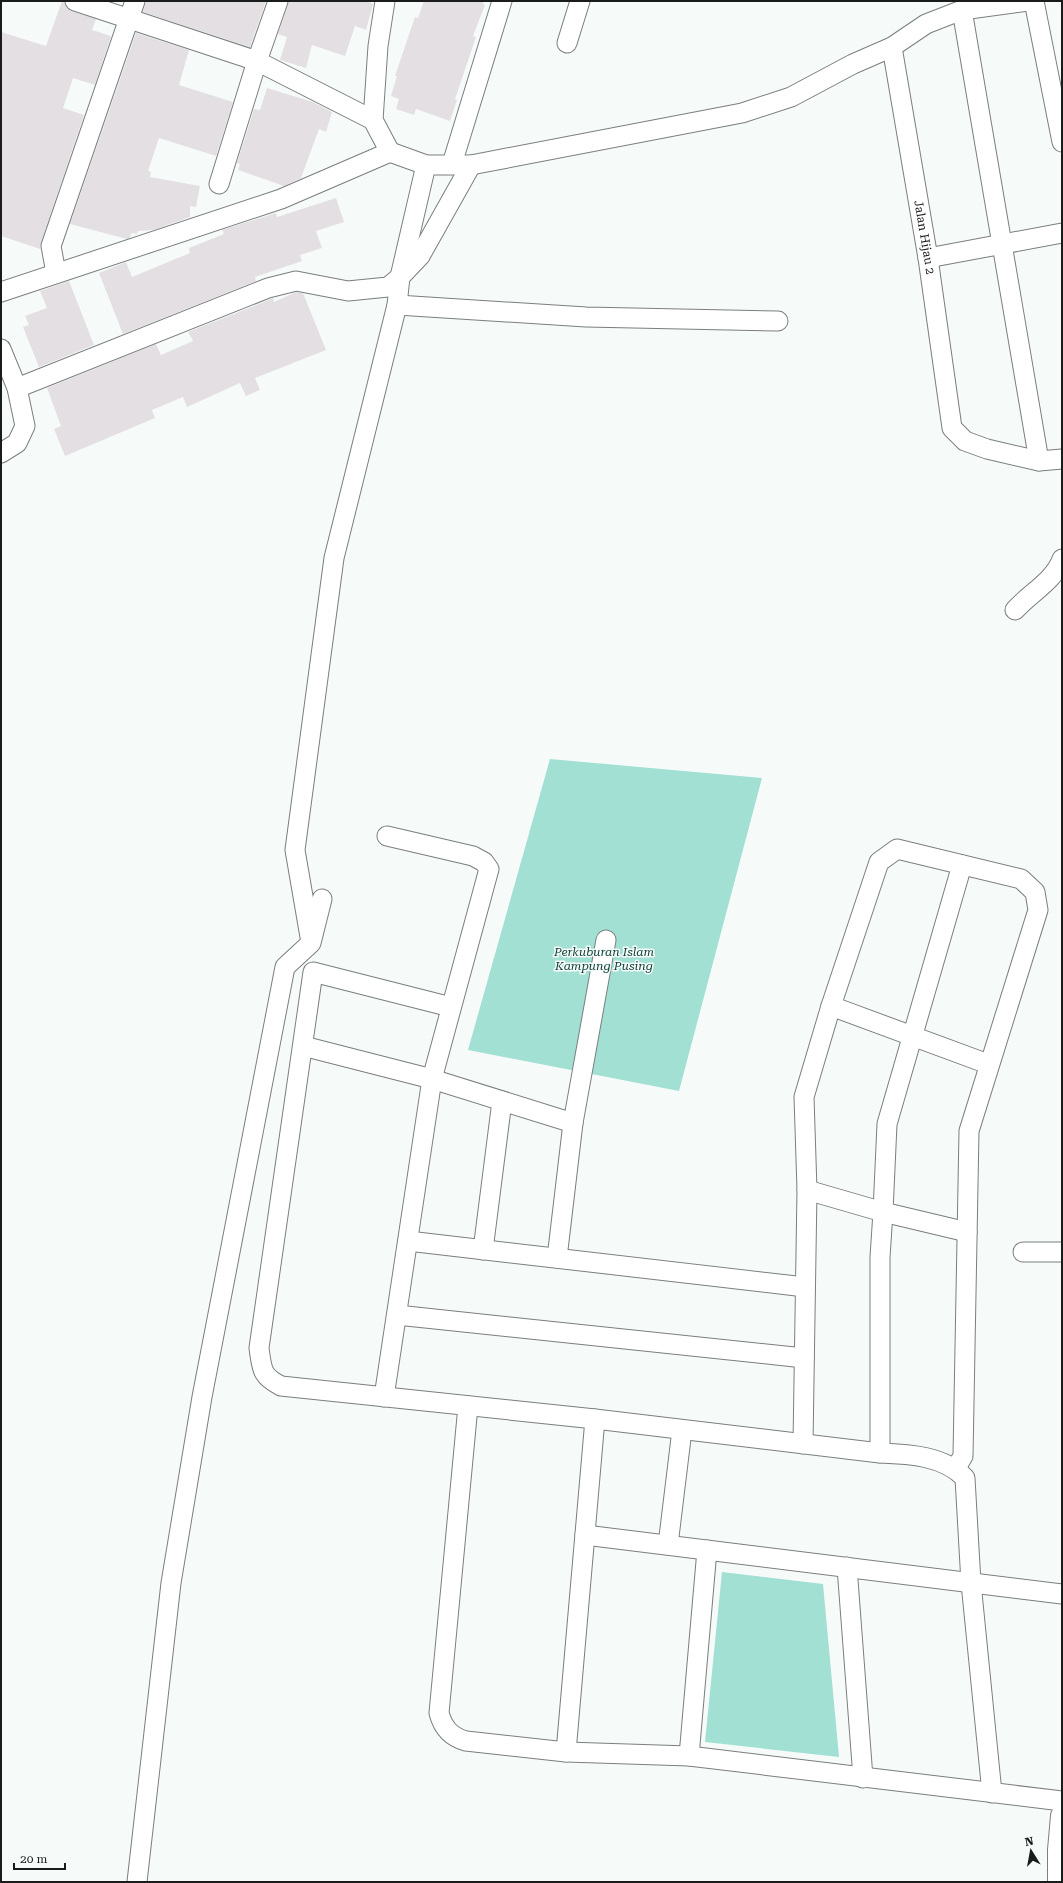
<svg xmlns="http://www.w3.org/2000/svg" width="1063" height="1883" viewBox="0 0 1063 1883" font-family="'Roboto Serif',serif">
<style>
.green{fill:#a1e0d3}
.building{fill:#e3dfe2}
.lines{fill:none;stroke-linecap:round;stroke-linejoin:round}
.minor-casing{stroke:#7a7e7d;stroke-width:21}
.major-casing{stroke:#7a7e7d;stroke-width:24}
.minor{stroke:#fff;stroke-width:19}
.major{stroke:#fff;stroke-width:22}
.labels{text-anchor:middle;stroke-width:3;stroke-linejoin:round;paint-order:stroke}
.street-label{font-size:12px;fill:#1a1c1c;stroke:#f6fbfa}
.park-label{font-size:12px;font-style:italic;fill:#0e4139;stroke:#f6fbfa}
</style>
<rect width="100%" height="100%" fill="#f6fbfa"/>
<g class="green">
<path d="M550 759 762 778 679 1091 468 1050Z"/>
<path d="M722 1572 823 1584 839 1757 705 1742Z"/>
</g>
<g class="building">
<path d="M62 1H64L67 8 71 11 96 19 92 30 111 36 95 85 73 78 63 108 84 115 41 242 40 249 1 236V32L46 46Z"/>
<path d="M146 1H266L250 47 143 12Z"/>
<path d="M289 1H366L373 4 366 30 355 26 345 56 312 45 306 68 280 60 287 37 278 34Z"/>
<path d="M424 1H484L483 4 485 5 473 36 476 37 455 99 457 100 450 121 416 109 414 115 396 109 399 99 391 96 397 76H395L415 17 418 18Z"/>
<path d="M136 33 189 50 179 85 233 102 216 156 159 138 148 171 151 172 150 177 200 186 196 207 190 206V217L153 230 138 231 137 234 131 233 130 238 127 239 70 224Z"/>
<path d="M267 88 313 102 332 112 326 132 319 129 301 178 284 186 238 170 240 164 237 163 254 109 260 110Z"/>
<path d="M336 198 344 222 316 231 322 248 300 255 302 261 255 277 256 281 123 334 99 273 126 262 132 277 190 253 189 248 224 234 222 230 276 213 277 217Z"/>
<path d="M69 281 94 345 39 367 23 327 29 325 25 316 47 308 40 291Z"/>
<path d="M296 292 303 293 326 350 255 378 260 390 246 396 240 383 187 407 183 397 152 410 155 418 65 456 54 429 61 426 47 388 156 344 161 355 193 341 188 332 264 302 273 298 274 302Z"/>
</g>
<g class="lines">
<defs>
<g id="minor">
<path d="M75 1 257 61 373 120"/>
<path d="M385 1 378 46 373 120 390 152"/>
<path d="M1034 1 1062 142"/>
<path d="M962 10 1039 461"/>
<path d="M567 43 580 1"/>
<path id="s1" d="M892 47 928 258 952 428 965 441 987 449 1039 461 1062 459"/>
<path d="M452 164 502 1"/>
<path d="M219 184 257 61 278 1"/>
<path d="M928 258 1062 233"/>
<path d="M56 273 51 246 135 1"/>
<path d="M1 292 281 199 390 152 426 165H471L742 113 791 97 853 64 892 47 926 24 962 10 1028 1"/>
<path d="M397 305 586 317 778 321"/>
<path d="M1 349 17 388 25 426 17 443 1 453"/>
<path d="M17 388 268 288 296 281 348 291 388 287 400 277 420 256 471 165"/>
<path d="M1015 610C1030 593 1054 581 1062 559"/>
<path d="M962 865 887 1124 883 1212 967 1232"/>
<path d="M310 937 295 850 334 558 397 305 400 277 426 165"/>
<path d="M831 1006 988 1064"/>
<path d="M451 1007 313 972 259 1348C262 1369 261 1376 281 1386L595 1419 880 1453C910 1454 944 1456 965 1478L971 1583 992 1793"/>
<path d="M303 1046 432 1079 573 1123"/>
<path d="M807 1190 804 1097 831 1006 879 862 897 849 1021 879 1035 892 1038 910 969 1131 963 1456 956 1468"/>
<path d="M408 1241 805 1287"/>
<path d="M483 1250 502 1101"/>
<path d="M1023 1252H1062"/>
<path d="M557 1258 573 1123 606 940"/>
<path d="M397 1315 804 1358"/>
<path d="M384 1397 432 1079 489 869 484 862 473 856 387 836"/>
<path d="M468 1406 439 1713C443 1728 451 1737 466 1741L566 1752 689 1756 1062 1801"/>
<path d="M803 1444 807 1190 883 1212 880 1257V1453"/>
<path d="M585 1535 1062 1594"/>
<path d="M668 1545 682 1430"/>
<path d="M847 1567 863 1778"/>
<path d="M566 1752 595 1419"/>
<path d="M689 1756 707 1550"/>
<path d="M137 1882 171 1583 202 1397 285 967 311 943 322 899"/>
</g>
<path id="major" d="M1059 1882V1850L1062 1816"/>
</defs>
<use href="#minor" class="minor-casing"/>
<use href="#major" class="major-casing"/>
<use href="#minor" class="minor"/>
<use href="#major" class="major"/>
</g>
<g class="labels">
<g class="street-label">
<text dy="4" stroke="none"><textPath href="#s1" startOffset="193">Jalan Hijau 2</textPath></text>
</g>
<g class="park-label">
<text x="604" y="956">Perkuburan Islam<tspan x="604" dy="14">Kampung Pusing</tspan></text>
</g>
</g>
<rect width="1063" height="1883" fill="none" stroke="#1a1c1c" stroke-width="4"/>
<g transform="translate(1031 1851) rotate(349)" stroke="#f6fbfa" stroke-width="3" paint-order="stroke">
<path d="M0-3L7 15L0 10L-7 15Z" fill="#1a1c1c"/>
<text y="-6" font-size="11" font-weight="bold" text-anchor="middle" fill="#1a1c1c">N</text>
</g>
<path d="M14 1863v6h51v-6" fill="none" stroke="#1a1c1c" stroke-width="2"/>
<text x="20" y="1863" font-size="12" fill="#1a1c1c" stroke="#f6fbfa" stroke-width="3" paint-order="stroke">20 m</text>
</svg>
